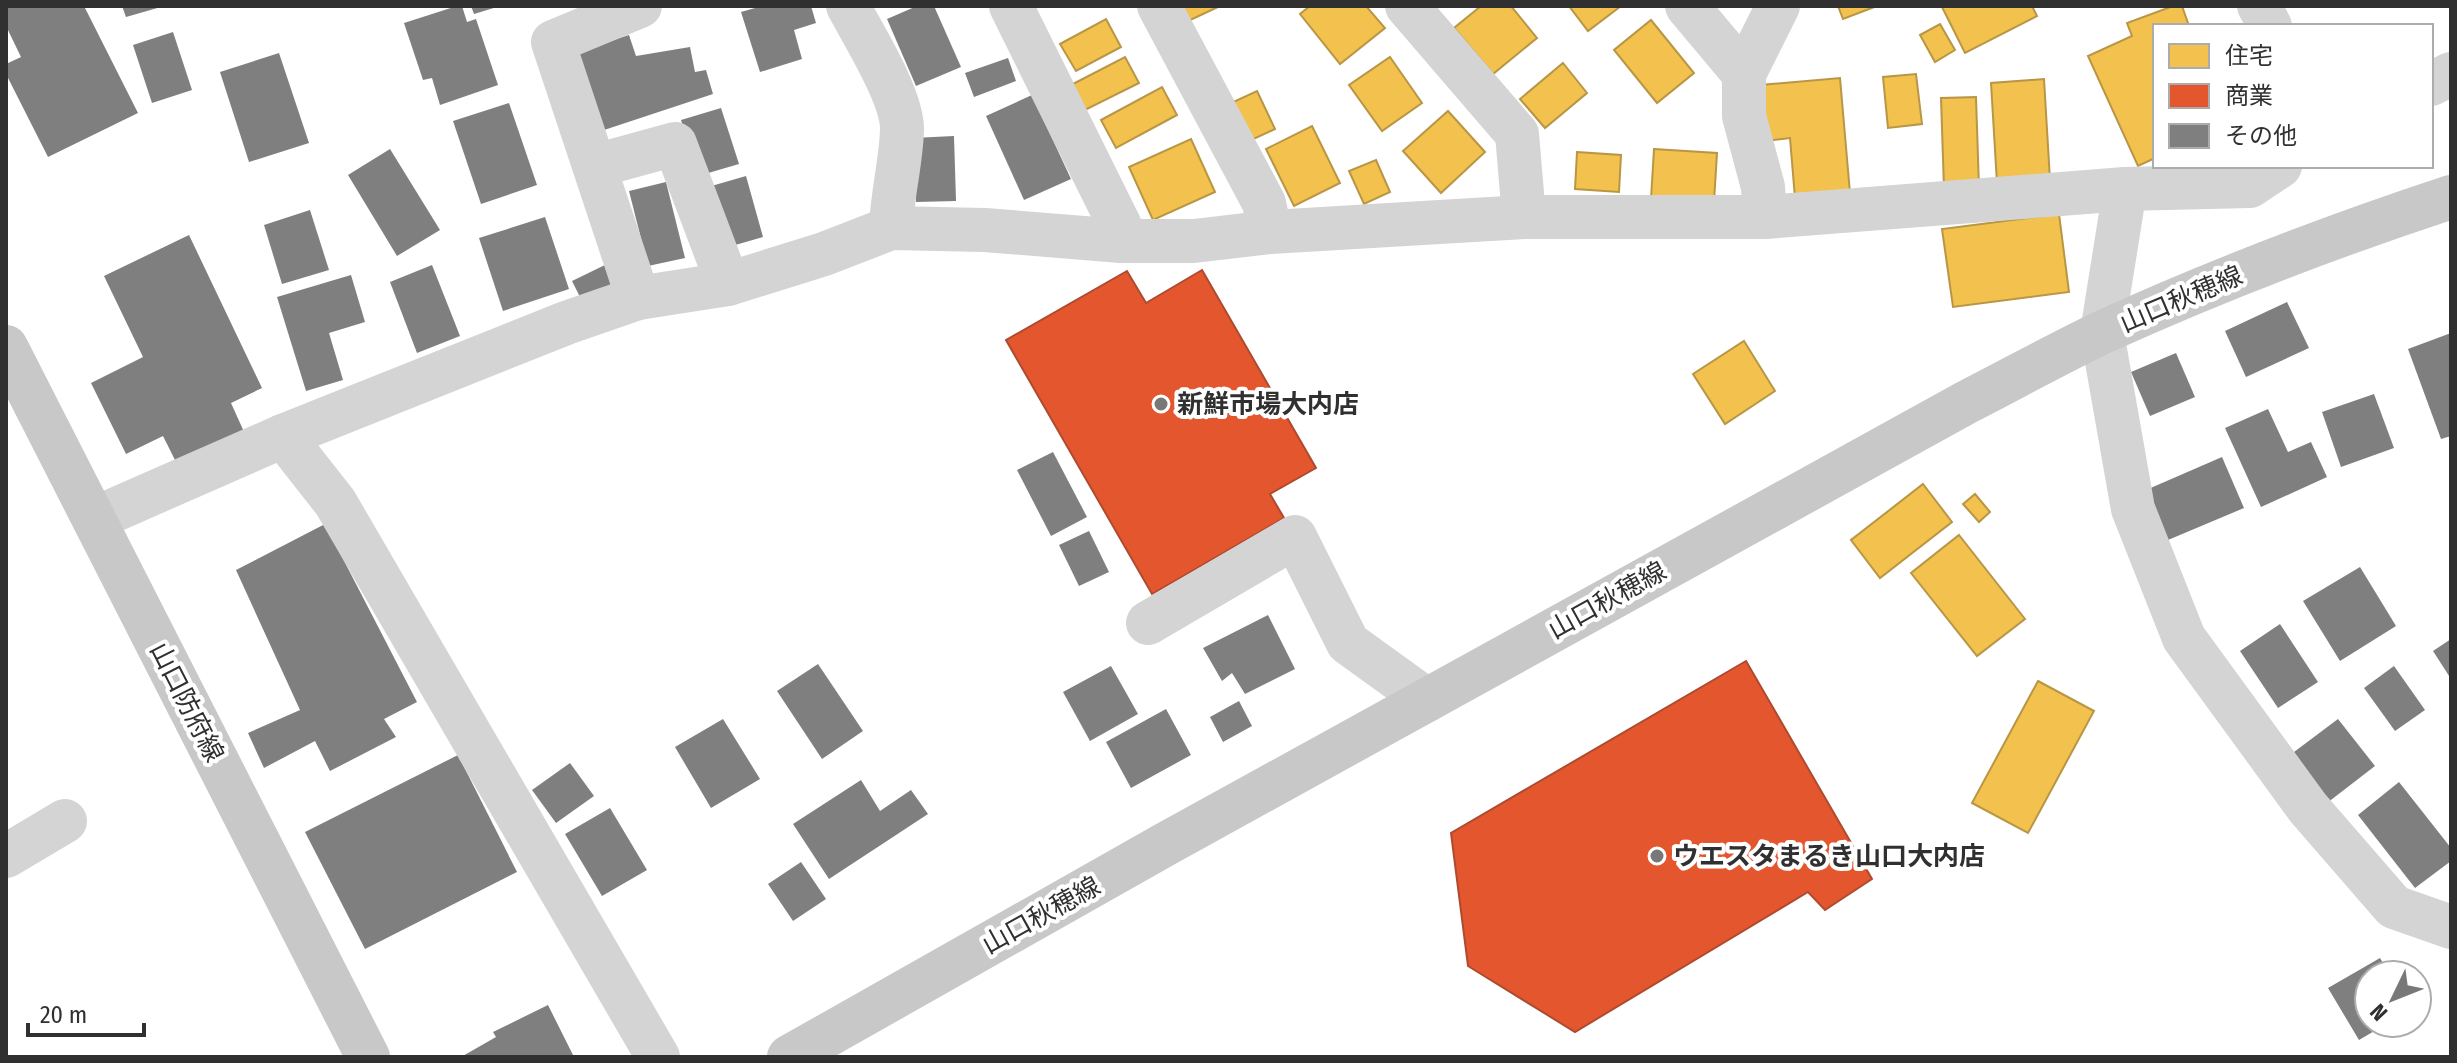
<svg xmlns="http://www.w3.org/2000/svg" width="2457" height="1063" viewBox="0 0 2457 1063" font-family="'Fira Sans Condensed','Noto Sans JP',sans-serif">
<style>
.homes{fill:#f2c14e;stroke:#b89645;stroke-width:2}
.shops{fill:#e4572e;stroke:#ae4b2f;stroke-width:2}
.building{fill:#7f7f7f}
.lines{fill:none;stroke-linecap:round;stroke-linejoin:round}
.minor{stroke:#d4d4d4;stroke-width:44}
.major{stroke:#c8c8c8;stroke-width:44}
.poi-dot{fill:#787878;stroke:#fff;stroke-width:3}
.labels{text-anchor:middle;stroke-width:8;stroke-linejoin:round;paint-order:stroke}
.street-label{font-size:26px;fill:#303030;stroke:#fff}
.poi-label{font-size:26px;font-weight:bold;fill:#303030;stroke:#fff;text-anchor:start}
</style>
<rect width="100%" height="100%" fill="#fff"/>
<g class="homes">
<path d="M1176 6H1220L1184 23Z"/>
<path d="M1310 6H1366L1385 28 1340 64 1300 14Z"/>
<path d="M1481 6H1511L1537 38 1493 74 1454 28Z"/>
<path d="M1569 6H1621L1588 31Z"/>
<path d="M1838 6H1877L1843 19Z"/>
<path d="M2032 6 2037 16 1965 53 1942 7Z"/>
<path d="M2173 6H2182L2189 26H2155V158L2138 166 2088 56 2132 36 2127 23Z"/>
<path d="M1106 19 1121 47 1076 71 1060 44Z"/>
<path d="M1651 20 1694 73 1657 103 1614 50Z"/>
<path d="M1940 24 1955 50 1935 62 1920 35Z"/>
<path d="M1125 57 1139 83 1085 110 1071 85Z"/>
<path d="M1390 57 1422 103 1382 131 1349 85Z"/>
<path d="M1563 63 1587 93 1545 128 1520 99Z"/>
<path d="M1916 74 1922 124 1888 128 1883 77Z"/>
<path d="M1840 78 1850 193 1795 198 1790 138 1765 141 1760 85Z"/>
<path d="M2044 79 2050 180 1997 183 1991 83Z"/>
<path d="M1162 87 1177 115 1116 148 1101 120Z"/>
<path d="M1257 91 1275 129 1247 142 1229 104Z"/>
<path d="M1976 97 1979 188 1944 189 1941 98Z"/>
<path d="M1448 111 1485 152 1441 193 1403 151Z"/>
<path d="M1312 126 1340 183 1294 206 1266 149Z"/>
<path d="M1191 139 1215 192 1153 220 1129 167Z"/>
<path d="M1654 149 1717 153 1714 202 1651 199Z"/>
<path d="M1577 152 1621 155 1619 192 1575 189Z"/>
<path d="M1376 160 1390 192 1364 204 1349 171Z"/>
<path d="M2059 214 2069 292 1953 307 1942 229Z"/>
<path d="M1744 341 1775 391 1725 424 1693 374Z"/>
<path d="M1923 484 1952 522 1880 578 1851 540Z"/>
<path d="M1975 494 1990 512 1979 522 1963 504Z"/>
<path d="M1959 535 2025 619 1977 656 1911 573Z"/>
<path d="M2038 681 2094 711 2028 833 1972 803Z"/>
</g>
<g class="shops">
<path d="M1202 270 1316 468 1270 494 1284 518 1152 594 1006 340 1127 271 1146 303Z"/>
<path d="M1746 661 1872 879 1825 910 1808 892 1575 1032 1468 966 1451 833Z"/>
</g>
<g class="building">
<path d="M6 6H84L138 113 48 157 6 74V64L21 57 6 26Z"/>
<path d="M122 6H161V7L126 17Z"/>
<path d="M457 6H462L467 22 476 19 498 85 440 105 432 78 423 80 404 23Z"/>
<path d="M471 6H497V7L474 14Z"/>
<path d="M762 6H811L816 23 794 30 802 59 760 72 741 12Z"/>
<path d="M917 6H934L961 67 916 86 887 19Z"/>
<path d="M173 32 192 90 152 103 133 45Z"/>
<path d="M629 35 636 56 690 47 695 72 706 70 713 94 592 134 579 51Z"/>
<path d="M279 53 309 143 249 162 220 72Z"/>
<path d="M1008 58 1016 81 974 97 965 73Z"/>
<path d="M1032 95 1071 179 1024 200 986 116Z"/>
<path d="M509 103 537 185 481 204 453 121Z"/>
<path d="M721 108 739 164 698 176 681 120Z"/>
<path d="M954 136 956 201 916 202 913 138Z"/>
<path d="M390 149 440 230 397 256 348 175Z"/>
<path d="M746 176 763 237 725 248 708 187Z"/>
<path d="M666 182 685 258 648 266 629 191Z"/>
<path d="M310 210 329 270 282 284 264 225Z"/>
<path d="M545 217 569 289 503 311 479 238Z"/>
<path d="M189 235 262 388 231 403 245 434 178 466 163 436 126 454 91 383 143 357 104 276Z"/>
<path d="M607 264 618 286 583 303 572 281Z"/>
<path d="M432 265 460 336 417 353 390 282Z"/>
<path d="M351 275 365 322 329 333 343 380 306 391 277 297Z"/>
<path d="M2287 302 2309 348 2246 377 2225 331Z"/>
<path d="M2451 333V436L2441 439 2408 349Z"/>
<path d="M2176 353 2195 397 2150 416 2131 372Z"/>
<path d="M2374 394 2394 448 2341 467 2322 412Z"/>
<path d="M2268 409 2288 452 2311 442 2327 477 2261 507 2225 428Z"/>
<path d="M1053 452 1087 517 1051 536 1017 470Z"/>
<path d="M2222 457 2244 508 2168 540 2146 490Z"/>
<path d="M325 524 417 702 384 719 396 737 330 771 315 741 264 768 248 733 300 710 236 570Z"/>
<path d="M1089 531 1109 572 1079 586 1059 545Z"/>
<path d="M2360 567 2396 626 2340 661 2303 601Z"/>
<path d="M1268 615 1295 669 1245 694 1232 673 1222 681 1203 648Z"/>
<path d="M2280 624 2318 682 2278 708 2240 651Z"/>
<path d="M2451 639V679L2433 651Z"/>
<path d="M818 664 863 731 822 759 777 691Z"/>
<path d="M1111 666 1138 714 1090 741 1063 692Z"/>
<path d="M2394 666 2425 710 2395 731 2364 688Z"/>
<path d="M1239 701 1252 726 1223 742 1210 717Z"/>
<path d="M1166 709 1191 755 1131 788 1106 742Z"/>
<path d="M723 719 760 779 711 808 675 747Z"/>
<path d="M2338 719 2375 766 2327 803 2290 755Z"/>
<path d="M458 755 517 872 365 949 305 832Z"/>
<path d="M570 763 594 796 556 823 532 790Z"/>
<path d="M861 780 880 811 911 790 928 814 829 879 793 824Z"/>
<path d="M2399 782 2451 848V861L2415 888 2358 815Z"/>
<path d="M610 808 647 870 602 896 565 834Z"/>
<path d="M801 862 826 899 793 921 768 884Z"/>
<path d="M2380 958 2390 975H2369V1023H2388L2359 1040 2328 988Z"/>
<path d="M548 1005 574 1057H461L496 1037 493 1032Z"/>
</g>
<g class="lines">
<g class="minor">
<path d="M848 6C864 36 903 98 902 130 901 163 892 195 891 228"/>
<path d="M1011 6 1120 226 1121 241"/>
<path d="M1159 6 1264 203 1270 232"/>
<path d="M1407 6 1517 134 1524 217"/>
<path d="M1687 6 1744 74"/>
<path d="M2259 6 2270 26"/>
<path d="M2431 84 2451 74"/>
<path d="M595 166 675 144 728 284"/>
<path d="M2125 189 2102 333 2133 509 2184 638 2308 808 2394 907 2451 927"/>
<path d="M1765 217 1763 187 1744 116V74L1778 6"/>
<path d="M638 298 553 42 640 6"/>
<path d="M283 436 335 502 658 1057"/>
<path d="M94 519 283 436 566 323 638 298 728 284 824 254 891 228 985 230 1121 241H1194L1270 232 1524 217H1765L2125 189 2250 186 2280 166"/>
<path d="M1148 623 1295 537 1348 643 1427 700"/>
<path d="M6 856 65 821"/>
</g>
<g class="major">
<path d="M6 347 368 1057"/>
<path d="M789 1057 1164 845 1967 402C2012 379 2057 354 2103 332 2217 280 2333 236 2451 197"/>
</g>
</g>
<g class="poi-dot">
<circle cx="1161" cy="404" r="8"/>
<circle cx="1657" cy="856" r="8"/>
</g>
<g class="labels">
<g class="street-label">
<text transform="translate(2181 299) rotate(-23)" y="9">山口秋穂線</text>
<text transform="translate(1607 600) rotate(-29)" y="9">山口秋穂線</text>
<text transform="translate(187 702) rotate(63)" y="9">山口防府線</text>
<text transform="translate(1041 915) rotate(-29)" y="9">山口秋穂線</text>
</g>
<g class="poi-label">
<text x="1177" y="413">新鮮市場大内店</text>
<text x="1673" y="865">ウエスタまるき山口大内店</text>
</g>
</g>
<rect width="2457" height="1063" fill="none" stroke="#303030" stroke-width="16"/>
<rect x="2153" y="24" width="280" height="144" fill="#ffffff" stroke="#acacac" stroke-width="2"/>
<rect x="2169" y="44" width="40" height="24" fill="#f2c14e" stroke="#acacac" stroke-width="2"/>
<text x="2225" y="64" font-size="24" fill="#303030">住宅</text>
<rect x="2169" y="84" width="40" height="24" fill="#e4572e" stroke="#acacac" stroke-width="2"/>
<text x="2225" y="104" font-size="24" fill="#303030">商業</text>
<rect x="2169" y="124" width="40" height="24" fill="#7f7f7f" stroke="#acacac" stroke-width="2"/>
<text x="2225" y="144" font-size="24" fill="#303030">その他</text>
<g transform="translate(2393 999) rotate(227)"><circle r="38" fill="#ffffff" stroke="#acacac" stroke-width="2"/>
<path d="M0-6L14 30L0 20L-14 30Z" fill="#787878"/>
<text y="-12" font-size="22" font-weight="bold" text-anchor="middle" fill="#303030">N</text>
</g>
<path d="M28 1023v12h116v-12" fill="none" stroke="#303030" stroke-width="4"/>
<text x="40" y="1023" font-size="24" fill="#303030" stroke="#ffffff" stroke-width="6" paint-order="stroke">20 m</text>
</svg>
